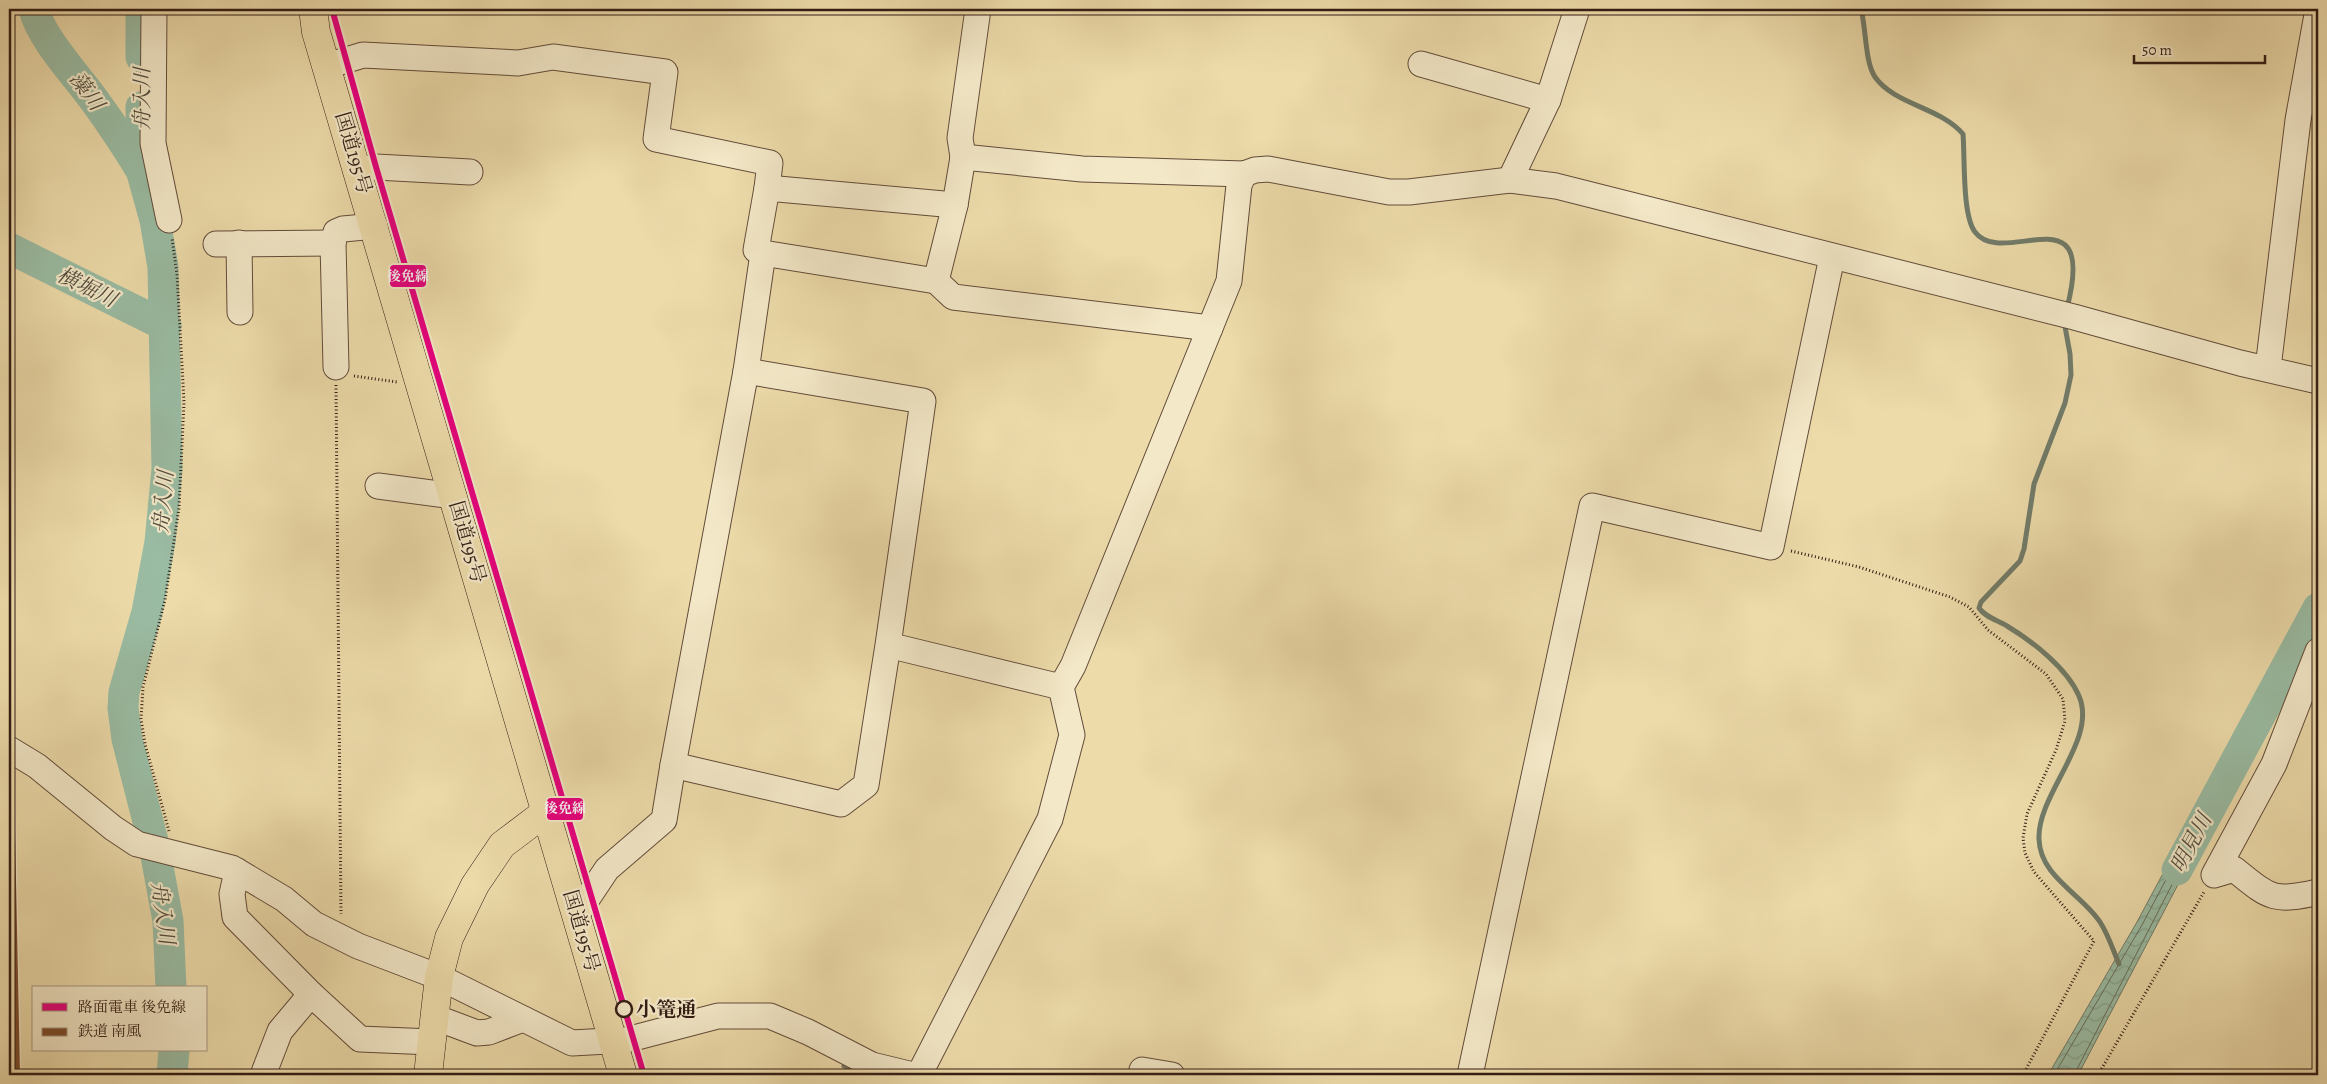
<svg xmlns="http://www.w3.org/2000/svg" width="2327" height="1084" viewBox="0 0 2327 1084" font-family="Alegreya,'Noto Serif JP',serif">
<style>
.water{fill:url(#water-waves);stroke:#717c6a}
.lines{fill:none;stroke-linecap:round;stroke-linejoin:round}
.shore{stroke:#666c5c;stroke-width:1}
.stream{stroke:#717c6a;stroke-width:5}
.river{stroke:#9abca3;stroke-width:31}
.minor-casing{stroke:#624c3a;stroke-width:27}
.major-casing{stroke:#331d15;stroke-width:29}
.highway-casing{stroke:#331d15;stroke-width:29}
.path{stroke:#331d15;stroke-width:3;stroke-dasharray:1 2.5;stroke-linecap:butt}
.minor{stroke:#f3e8c8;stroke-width:25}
.major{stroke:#eddbaa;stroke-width:28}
.highway{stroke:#eddbaa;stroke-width:28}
.rail-1-casing{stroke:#f3e8c8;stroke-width:11}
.rail-1{stroke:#7a4b2a;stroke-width:8}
.tram-1-casing{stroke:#f3e8c8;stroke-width:10}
.tram-1{stroke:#e5007d;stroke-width:6}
.stop-dot{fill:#f3e8c8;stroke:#331d15;stroke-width:2.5}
.labels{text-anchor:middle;stroke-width:4.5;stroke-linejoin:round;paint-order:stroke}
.street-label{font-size:20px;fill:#331d15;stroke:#f3e8c8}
.stop-label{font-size:20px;font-weight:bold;fill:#331d15;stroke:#f3e8c8;text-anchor:start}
.water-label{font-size:21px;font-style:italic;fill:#524d40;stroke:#f3e8c8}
.line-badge{stroke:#f3e8c8;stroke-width:2}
.badge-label{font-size:14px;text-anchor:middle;font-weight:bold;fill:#fff}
</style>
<defs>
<pattern id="water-waves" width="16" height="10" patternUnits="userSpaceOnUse" patternTransform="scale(1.25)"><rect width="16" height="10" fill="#9abca3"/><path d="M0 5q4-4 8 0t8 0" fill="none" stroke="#85a18b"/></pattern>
</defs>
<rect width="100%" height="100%" fill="#eddbaa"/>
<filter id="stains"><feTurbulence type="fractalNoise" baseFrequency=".004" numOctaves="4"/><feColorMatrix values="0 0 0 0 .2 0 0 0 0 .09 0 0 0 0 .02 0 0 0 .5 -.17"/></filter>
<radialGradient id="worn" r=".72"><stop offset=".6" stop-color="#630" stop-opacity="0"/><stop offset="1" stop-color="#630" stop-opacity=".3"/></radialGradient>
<path class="water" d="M2190 823 2202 839 2078 1075H2048L2137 922Z"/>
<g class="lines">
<path class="shore" d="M2054 1075 2142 925 2189 836 2192 835 2195 840 2074 1075"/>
<g class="stream">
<path d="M1861 9C1866 27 1865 63 1875 77 1895 105 1940 107 1963 134 1965 157 1962 215 1975 232 2003 270 2098 188 2067 308"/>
<path d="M2064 321 2070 354 2071 375 2065 403 2034 484 2024 549 2020 561 1981 602 1979 608C1985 617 1997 620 2007 626 2032 641 2067 668 2079 696 2098 740 2037 794 2039 839 2040 877 2082 894 2100 922 2108 934 2113 950 2119 964"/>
<path d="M844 1066 858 1075"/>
</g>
<g class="river">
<path d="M34 9C41 39 79 78 97 104 113 126 128 149 142 172"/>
<path d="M141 57V9"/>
<path d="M141 107 142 173 155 220 163 267 167 469 160 542 147 612 124 692 123 708 127 739 154 845 168 921 171 988"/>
<path d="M9 248 166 326"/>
<path d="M2177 870 2318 608"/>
<path d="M172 1075 174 1050"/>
</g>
<defs>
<g id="minor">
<path d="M154 9 153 143 169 220"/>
<path d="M1421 64 1548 100"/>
<path d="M327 66 363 55 518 63 553 57 665 72 656 139 770 163 767 188"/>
<path d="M963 157 960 138 978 9"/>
<path d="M359 170 376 167 470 172"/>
<path d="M1510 180 1548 100 1577 9"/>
<path d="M239 243 240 312"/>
<path d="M216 244 333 243"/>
<path d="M763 253 936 281"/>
<path d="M1210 328 953 297 936 281 955 205 963 157 1082 169 1244 174"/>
<path d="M336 367 333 243 336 232 343 229 375 226"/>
<path d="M2268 368 2298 120 2318 9"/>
<path d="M746 371 763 253 756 250 767 188 955 205"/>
<path d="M378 486 454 496"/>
<path d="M888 645 923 401 746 371 673 765 841 804 866 785 888 645 1061 687"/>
<path d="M2318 651 2274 764 2214 875 2234 869C2269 897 2272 903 2318 892"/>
<path d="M9 749 37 766 113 828 137 844 232 868 284 899 314 924 358 946 439 977 572 1043 626 1040 718 1016H770L808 1032 872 1065 913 1075"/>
<path d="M237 871 232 894 235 917 311 994"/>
<path d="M577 914 607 869 664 820 673 765"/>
<path d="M434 1017 477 1033 489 1032 523 1019"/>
<path d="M263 1075 280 1031 311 994 360 1039 432 1042"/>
<path d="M919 1075 1050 819 1072 735 1061 687 1073 666 1229 281 1239 185 1244 174 1255 170 1268 169 1389 192H1409L1510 180 1556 186 2074 317 2240 363 2318 381"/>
<path d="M1141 1075 1142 1070 1172 1075"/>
<path d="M1470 1075 1592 506 1771 547 1832 257"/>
</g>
<path id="major" d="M428 1075 439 977 449 938 475 885 502 845 547 811"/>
<path id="highway" d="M313 9 316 32 623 1075"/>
</defs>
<use href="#minor" class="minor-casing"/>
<use href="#major" class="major-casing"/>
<use href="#highway" class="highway-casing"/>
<g class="path">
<path d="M354 376 397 382"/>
<path d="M336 385 341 914"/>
<path d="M1791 551 1859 567 1950 597 1969 607 1988 630 2046 674 2063 699 2065 721 2056 750 2027 814 2023 838 2025 853 2034 872 2094 941 2023 1075"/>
<path d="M169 831 145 744 141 719 143 687 165 600 179 508 184 402 177 274 172 238"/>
<path d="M2098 1075 2204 892"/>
</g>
<use href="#minor" class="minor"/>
<use href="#major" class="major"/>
<use href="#highway" class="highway"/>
<defs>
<path id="rail-1" d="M9 733 16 1075"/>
</defs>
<use href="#rail-1" class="rail-1-casing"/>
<use href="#rail-1" class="rail-1"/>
<defs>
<path id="tram-1" d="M332 9 376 167 644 1075"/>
</defs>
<use href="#tram-1" class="tram-1-casing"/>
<use href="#tram-1" class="tram-1"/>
</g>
<circle class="stop-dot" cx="624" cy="1009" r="8"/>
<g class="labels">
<g class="street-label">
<text transform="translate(354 153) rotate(74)" y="7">国道195号</text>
<text transform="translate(468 542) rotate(74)" y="7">国道195号</text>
<text transform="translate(582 931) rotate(74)" y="7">国道195号</text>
</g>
<g class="stop-label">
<text x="636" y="1016">小篭通</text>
</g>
<g class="water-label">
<text transform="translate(87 91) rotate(54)" y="7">藻川</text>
<text transform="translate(142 99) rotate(-90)" y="7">舟入川</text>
<text transform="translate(87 287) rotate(26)" y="7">横堀川</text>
<text transform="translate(163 502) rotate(-85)" y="7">舟入川</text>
<text transform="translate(2191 843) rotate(-62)" y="7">明見川</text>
<text transform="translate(163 913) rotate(82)" y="7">舟入川</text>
</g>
</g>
<g class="line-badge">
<rect x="389" y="264" width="38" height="24" rx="5" fill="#e5007d"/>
<rect x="546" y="797" width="38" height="24" rx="5" fill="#e5007d"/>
</g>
<g class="badge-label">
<text x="408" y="281">後免線</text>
<text x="565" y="813">後免線</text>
</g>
<rect width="2327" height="1084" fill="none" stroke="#eddbaa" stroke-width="30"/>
<rect x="10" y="10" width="2307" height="1064" fill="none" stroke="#331d15" stroke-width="2.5"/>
<rect x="15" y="15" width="2297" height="1054" fill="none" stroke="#331d15"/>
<rect x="32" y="986" width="175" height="65" fill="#f3e8c8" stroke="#a69780"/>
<rect x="42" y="1003" width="25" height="8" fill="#e5007d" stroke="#a69780"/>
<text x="78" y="1012" font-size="15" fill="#331d15">路面電車 後免線</text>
<rect x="42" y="1028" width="25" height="8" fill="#7a4b2a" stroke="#a69780"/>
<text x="78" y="1036" font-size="15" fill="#331d15">鉄道 南風</text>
<path d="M2134 55v8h131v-8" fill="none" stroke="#331d15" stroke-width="2.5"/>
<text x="2142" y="55" font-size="15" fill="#331d15" stroke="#f3e8c8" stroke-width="4" paint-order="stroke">50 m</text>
<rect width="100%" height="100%" filter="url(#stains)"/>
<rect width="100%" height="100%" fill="url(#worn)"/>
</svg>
